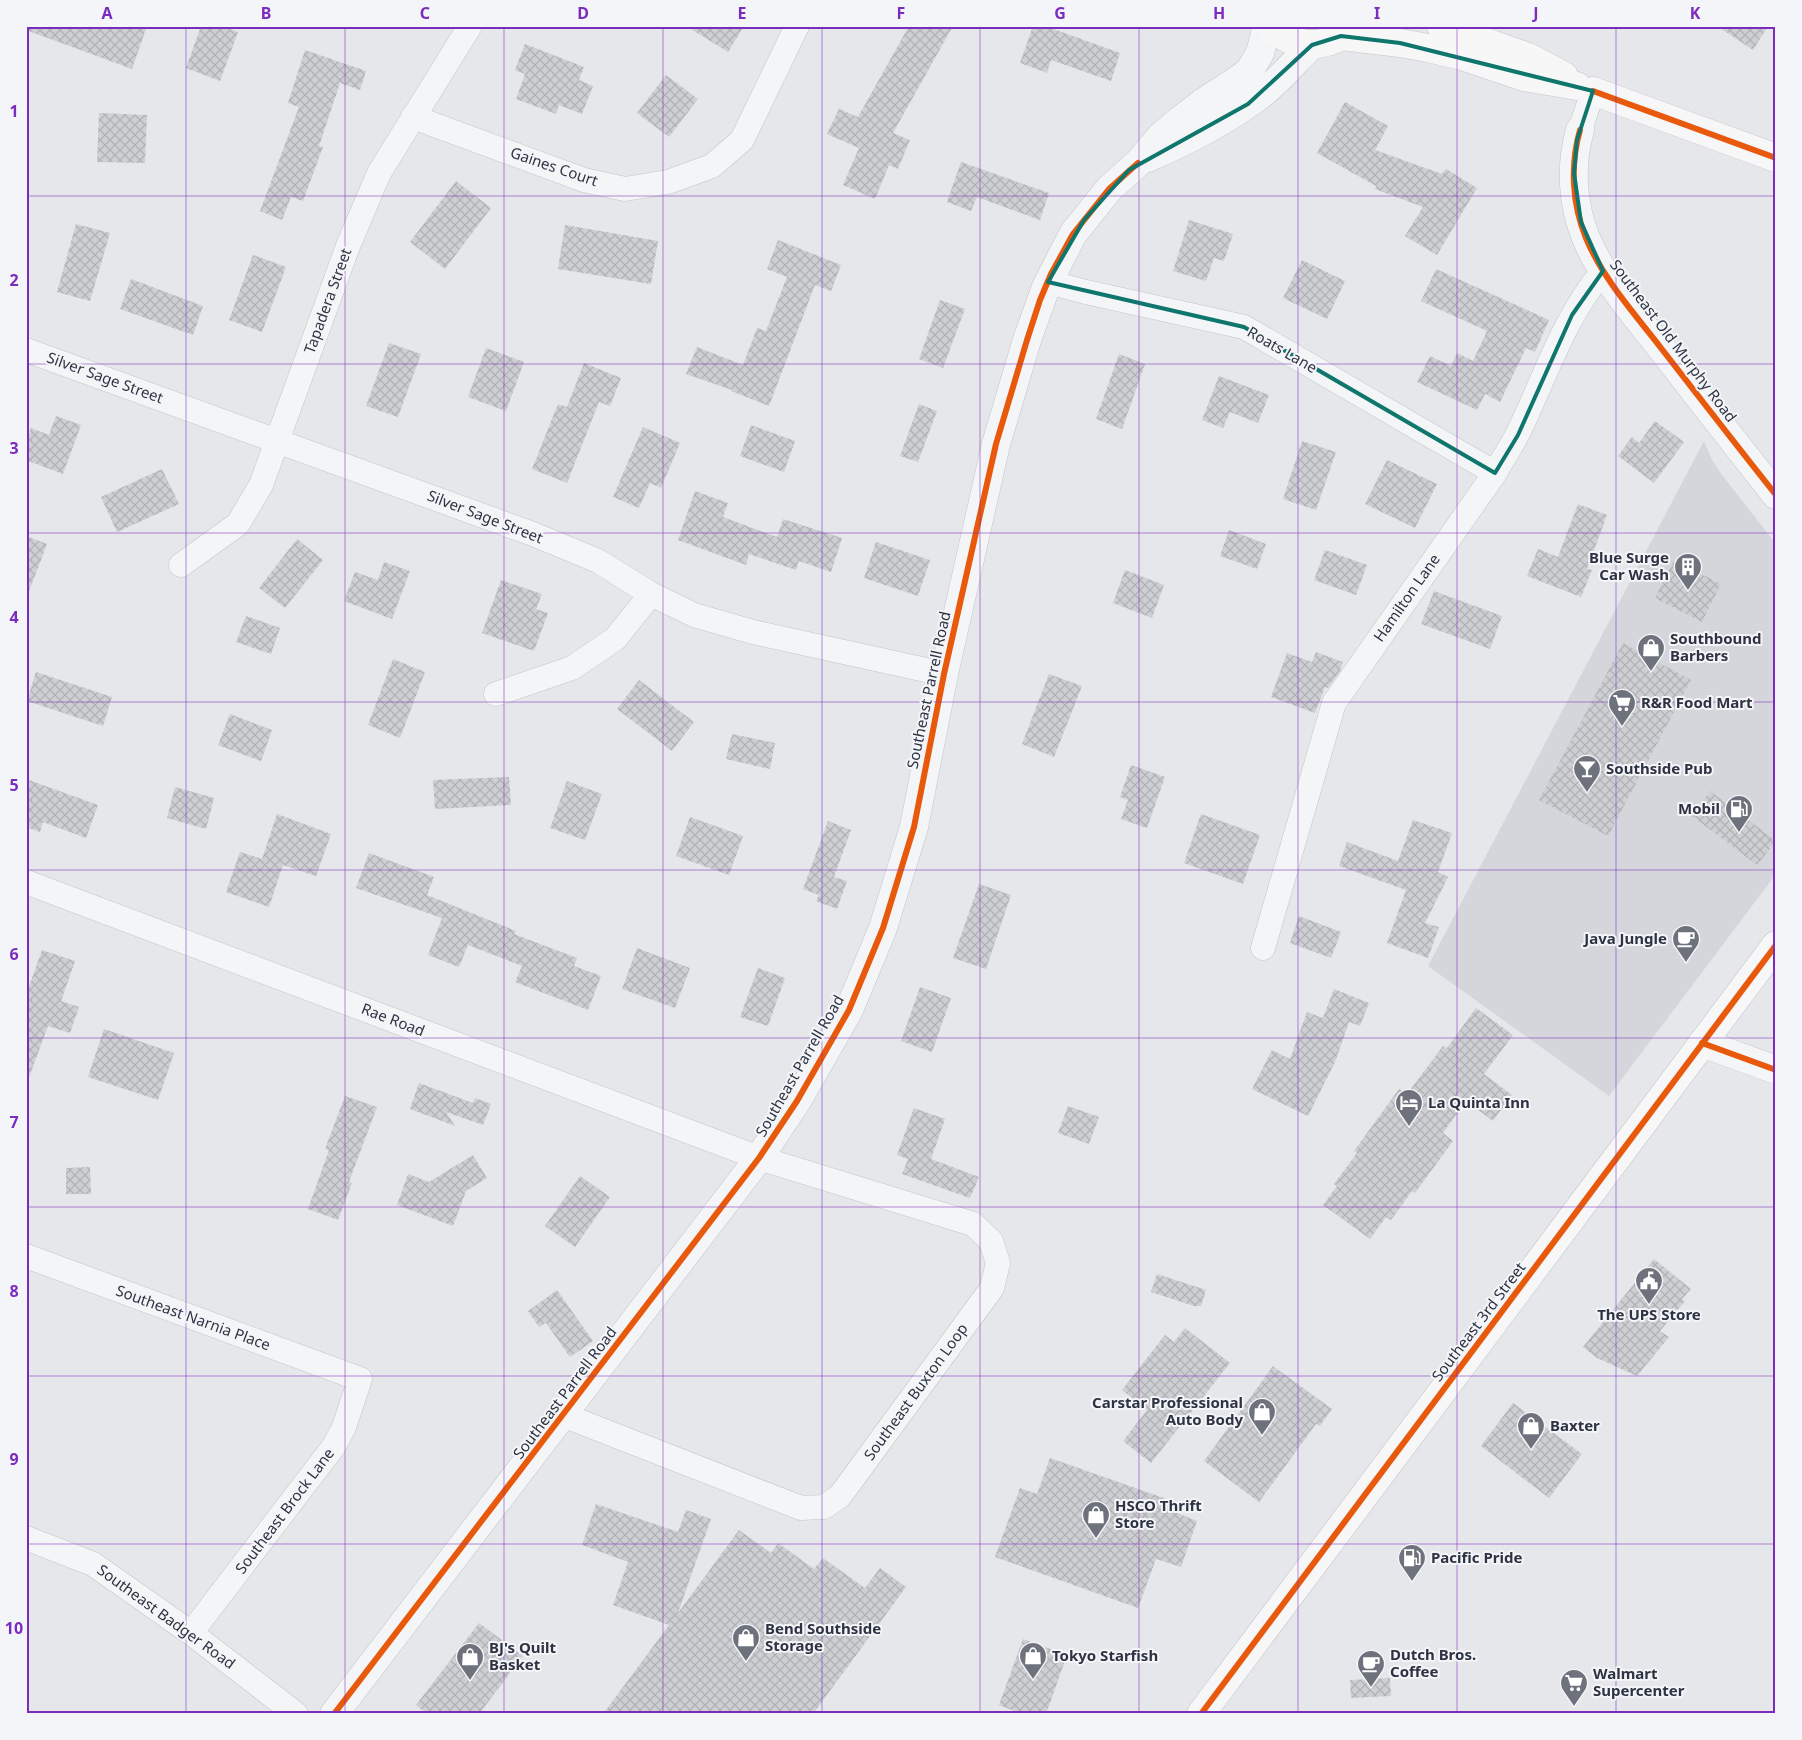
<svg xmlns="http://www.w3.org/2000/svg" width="1802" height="1740" viewBox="0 0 1802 1740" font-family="'Noto Sans',sans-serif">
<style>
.built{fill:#d4d6dc}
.building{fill:url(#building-cross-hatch)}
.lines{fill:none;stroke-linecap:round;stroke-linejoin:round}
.minor-casing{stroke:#c3c5c8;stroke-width:25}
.tertiary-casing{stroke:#c3c5c8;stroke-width:29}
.secondary-casing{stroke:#c3c5c8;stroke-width:29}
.primary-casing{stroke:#c2c4c7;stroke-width:29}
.minor{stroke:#f4f5f6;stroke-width:24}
.tertiary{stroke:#f4f5f6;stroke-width:28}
.secondary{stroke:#f7f7f8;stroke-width:28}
.primary{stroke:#f7f7f8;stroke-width:28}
.cycleway-casing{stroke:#f4f5f8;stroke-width:9}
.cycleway{stroke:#e8590c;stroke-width:6}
.marked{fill:none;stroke:#0f766e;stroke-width:4;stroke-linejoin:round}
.grid{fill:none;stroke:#7b2cbf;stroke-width:1;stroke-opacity:0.55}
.labels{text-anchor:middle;stroke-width:4;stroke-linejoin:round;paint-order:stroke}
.street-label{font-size:15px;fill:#2d3342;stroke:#f4f5f8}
.poi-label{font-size:15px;font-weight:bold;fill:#2d3342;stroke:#f4f5f8;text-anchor:start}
.neatline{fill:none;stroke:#7b2cbf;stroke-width:2}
.grid-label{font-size:16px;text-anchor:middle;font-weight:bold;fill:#7b2cbf}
</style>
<defs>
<pattern id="building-cross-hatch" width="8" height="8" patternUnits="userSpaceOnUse" patternTransform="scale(1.25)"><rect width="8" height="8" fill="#cdcfd2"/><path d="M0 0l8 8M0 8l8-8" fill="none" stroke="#b0b2b6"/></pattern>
</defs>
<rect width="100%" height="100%" fill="#e5e7ea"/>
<path class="built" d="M1704 441 1712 460 1722 475 1776 544V874L1609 1096 1428 966Z"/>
<g class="building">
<path d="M26 26H147L132 69 26 30Z"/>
<path d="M201 26H222L238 32 220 81 186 68Z"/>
<path d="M686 26H744L728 52Z"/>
<path d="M909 26H953L893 133 910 140 898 169 889 165 875 199 843 185 859 148 827 134 839 109 858 117Z"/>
<path d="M1033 26H1045L1120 53 1111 81 1051 60 1047 73 1020 63Z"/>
<path d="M1717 26H1768L1753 50Z"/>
<path d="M525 44 584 67 579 80 593 86 582 114 559 105 556 114 516 99 525 74 515 70Z"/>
<path d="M305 50 366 71 360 90 340 83 319 146 323 147 303 201 291 197 282 220 260 211 299 107 288 103Z"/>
<path d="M666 75 698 99 669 137 637 113Z"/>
<path d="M1345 102 1388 126 1375 150 1442 174 1446 169 1477 188 1437 255 1405 236 1423 207 1375 189 1376 186 1317 153Z"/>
<path d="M99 113 147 115 145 163 97 162Z"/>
<path d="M961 162 1049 193 1040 220 977 197 971 211 947 202Z"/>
<path d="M456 181 491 208 445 269 410 242Z"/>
<path d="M1189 220 1233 234 1224 261 1214 258 1206 281 1173 271Z"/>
<path d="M76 224 110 233 90 301 57 292Z"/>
<path d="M565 225 658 241 651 284 558 269Z"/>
<path d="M778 240 841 265 831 291 815 285 769 406 731 391 732 390 686 374 697 347 743 365 757 328 766 331 787 277 767 269Z"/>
<path d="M253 255 286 267 262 332 229 320Z"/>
<path d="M1302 260 1345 281 1327 319 1283 298Z"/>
<path d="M1436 269 1549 320 1535 352 1526 348 1500 402 1485 394 1477 410 1417 382 1430 356 1451 366 1457 353 1473 361 1487 331 1421 301Z"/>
<path d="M131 279 203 306 193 335 120 309Z"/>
<path d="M940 300 965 309 943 368 919 359Z"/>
<path d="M389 343 421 354 398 417 366 406Z"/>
<path d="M486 348 524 362 506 411 468 397Z"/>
<path d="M1119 354 1145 364 1122 429 1096 419Z"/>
<path d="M584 363 621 378 610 406 599 402 567 483 532 469 558 404 567 407Z"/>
<path d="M1219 376 1269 395 1258 423 1230 412 1223 428 1202 420Z"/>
<path d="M919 404 937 411 918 462 900 456Z"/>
<path d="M56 416 81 425 63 474 26 460V442L31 428 49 435Z"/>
<path d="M1655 421 1684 442 1654 483 1618 456 1632 437 1639 443Z"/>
<path d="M751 425 795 441 784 472 740 456Z"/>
<path d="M643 427 680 443 661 488 650 483 639 508 613 497Z"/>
<path d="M1302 441 1336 452 1316 510 1283 499Z"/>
<path d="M1387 460 1437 484 1415 528 1365 504Z"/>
<path d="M162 469 179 504 117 532 101 497Z"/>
<path d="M695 491 728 503 723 517 777 537 783 519 842 538 831 572 799 561 796 570 749 554 746 565 678 540Z"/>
<path d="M1578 504 1607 515 1587 569 1592 570 1581 597 1527 576 1538 549 1558 557Z"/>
<path d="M1229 530 1266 544 1257 569 1220 556Z"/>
<path d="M26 536 47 544 28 594H26Z"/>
<path d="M297 539 323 560 285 608 259 588Z"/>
<path d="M876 542 930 560 918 596 864 578Z"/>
<path d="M1325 550 1367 565 1356 595 1314 580Z"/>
<path d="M1674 560 1721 584 1702 622 1655 598Z"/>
<path d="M384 562 410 571 392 619 344 601 355 572 378 580Z"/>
<path d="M1125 570 1164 585 1152 618 1113 603Z"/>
<path d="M501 580 542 594 536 609 548 613 534 651 482 633Z"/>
<path d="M1434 591 1502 616 1490 649 1421 624Z"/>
<path d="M246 616 280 628 271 654 236 642Z"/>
<path d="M1623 643 1691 680 1608 836 1539 800Z"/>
<path d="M1316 652 1343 662 1340 671 1328 688 1325 687 1315 713 1271 697 1287 653 1312 662Z"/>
<path d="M393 659 425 672 400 738 368 725Z"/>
<path d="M36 672 112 697 103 726 27 701Z"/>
<path d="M1049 674 1082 686 1054 757 1022 744Z"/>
<path d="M639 680 694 722 672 751 617 709Z"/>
<path d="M230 714 272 730 261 761 218 745Z"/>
<path d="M732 734 775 743 770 769 726 759Z"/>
<path d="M1131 765 1165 777 1147 828 1121 819 1128 800 1120 797Z"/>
<path d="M509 777 511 805 435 809 433 780Z"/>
<path d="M26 779 98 805 86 838 43 822 40 832 26 827Z"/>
<path d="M567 781 602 794 585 840 550 828Z"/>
<path d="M175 787 214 798 206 829 167 818Z"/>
<path d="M1710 791 1776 841 1757 865 1692 816Z"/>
<path d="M277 814 331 834 316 876 283 865 269 907 226 892 240 852 262 859Z"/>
<path d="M1201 814 1260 835 1243 884 1184 863Z"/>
<path d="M690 817 743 836 729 875 676 856Z"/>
<path d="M1413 820 1452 833 1438 872 1448 877 1425 923 1439 927 1428 958 1387 943 1406 890 1339 866 1347 842 1398 861Z"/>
<path d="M828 821 851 830 834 877 847 881 837 909 816 901 819 895 803 889Z"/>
<path d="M369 853 434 877 427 895 516 931 514 934 577 958 574 966 601 976 588 1010 515 982 522 966 468 945 459 967 428 955 442 918 356 888Z"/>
<path d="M979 884 1011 895 986 969 953 958Z"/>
<path d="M1299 916 1341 932 1331 958 1290 943Z"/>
<path d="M637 948 690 968 675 1008 622 989Z"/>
<path d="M42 950 75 961 61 1001 79 1007 70 1033 48 1026 28 1080H26V995Z"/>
<path d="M758 968 785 978 768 1026 740 1017Z"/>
<path d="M920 987 951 998 932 1052 901 1041Z"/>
<path d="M1334 989 1369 1003 1360 1026 1349 1022 1335 1062 1308 1116 1252 1089 1272 1050 1290 1059 1307 1012 1323 1018Z"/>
<path d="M1476 1008 1513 1035 1484 1074 1512 1095 1493 1121 1466 1101 1443 1133 1453 1141 1415 1193 1412 1191 1391 1220 1386 1217 1370 1239 1323 1205 1337 1186 1334 1184 1357 1153 1354 1151 1399 1089 1407 1094 1443 1046 1447 1048Z"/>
<path d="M104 1029 174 1053 158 1100 88 1077Z"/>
<path d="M419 1083 473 1103 475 1098 491 1104 483 1125 446 1112 455 1126 410 1109Z"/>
<path d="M345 1096 377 1107 349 1182 352 1183 338 1220 308 1209 329 1150 325 1149Z"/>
<path d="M1068 1106 1099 1117 1089 1144 1058 1133Z"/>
<path d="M914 1108 945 1119 931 1159 979 1177 970 1198 902 1174 908 1159 897 1155Z"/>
<path d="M473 1155 487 1178 466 1191 453 1226 397 1205 408 1174 429 1182Z"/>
<path d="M90 1167 91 1194H66V1168Z"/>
<path d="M580 1176 610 1197 575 1247 545 1226Z"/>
<path d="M1654 1259 1691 1289 1682 1299 1685 1301 1660 1331 1669 1337 1637 1376 1597 1358 1583 1347Z"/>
<path d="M1157 1274 1206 1290 1201 1306H1194L1151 1292Z"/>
<path d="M557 1290 593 1341 570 1357 546 1323 539 1327 528 1311Z"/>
<path d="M1185 1328 1230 1363 1151 1463 1123 1441 1147 1410 1122 1390 1165 1335 1174 1342Z"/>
<path d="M1273 1366 1332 1409 1320 1426 1316 1424 1259 1502 1204 1461Z"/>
<path d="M1513 1403 1582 1454 1549 1498 1481 1446Z"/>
<path d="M1050 1458 1175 1502 1172 1511 1197 1521 1181 1567 1156 1559 1138 1608 995 1557 1020 1488 1037 1494Z"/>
<path d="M596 1504 678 1532 686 1510 711 1519 678 1613 739 1530 771 1553 778 1543 814 1569 823 1558 865 1588 880 1568 906 1587 813 1714H603L669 1625 613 1605 628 1562 582 1545Z"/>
<path d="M479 1623 523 1656 479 1714H427L416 1705Z"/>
<path d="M1023 1639 1067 1655 1046 1714H1022L999 1705Z"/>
<path d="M1390 1678 1391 1696 1351 1698 1350 1680Z"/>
</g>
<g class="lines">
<defs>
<g id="minor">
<path d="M413 117 584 180 625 189 668 182 712 166 742 140 797 26"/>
<path d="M1580 130 1593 91"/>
<path d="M1048 282 1086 292 1244 327 1495 473"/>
<path d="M26 350 533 534 598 561 651 594 694 615 753 632 944 674"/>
<path d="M181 565 238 524 261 485 348 246 379 173 470 26"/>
<path d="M496 694 572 668 615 639 651 594"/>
<path d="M26 882 759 1158 973 1224 991 1241 998 1263 992 1288 840 1496 824 1507 801 1508 563 1415"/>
<path d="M1263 948 1334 703 1495 473C1502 460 1511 447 1518 433 1545 378 1563 319 1603 271"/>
<path d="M26 1256 360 1379 344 1427 334 1446 191 1633"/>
<path d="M26 1538 93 1564 191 1633 296 1714"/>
</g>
<g id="tertiary">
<path d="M1580 130C1570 165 1572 204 1586 238 1603 279 1634 313 1661 348 1699 397 1737 446 1776 495"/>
<path d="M1148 158C1187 141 1226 121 1259 96 1279 81 1295 61 1312 45"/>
<path d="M1702 1043 1776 1070"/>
<path d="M334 1714 759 1158 797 1101 849 1010 883 928 914 827 944 674 996 444 1027 340 1046 287 1073 234 1109 189 1138 163 1160 137 1180 120 1202 103 1242 77 1250 70 1260 53 1267 26"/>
</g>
<g id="secondary">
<path d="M1271 26C1294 50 1330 50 1353 26"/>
<path d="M1441 26 1528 57 1564 76"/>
<path d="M1341 36 1400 43 1428 48 1462 56 1524 77 1577 86"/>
<path d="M1593 91 1776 158"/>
</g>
<path id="primary" d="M1201 1714 1776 945"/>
</defs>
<use href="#minor" class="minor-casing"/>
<use href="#tertiary" class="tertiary-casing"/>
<use href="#secondary" class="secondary-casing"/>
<use href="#primary" class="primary-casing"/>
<use href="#minor" class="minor"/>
<use href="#tertiary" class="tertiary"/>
<use href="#secondary" class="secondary"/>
<use href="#primary" class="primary"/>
<defs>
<g id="cycleway">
<path d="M1593 91 1776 158"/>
<path d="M1580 130C1570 165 1572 204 1586 238 1603 279 1634 313 1661 348 1699 397 1737 446 1776 495"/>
<path d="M1702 1043 1776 1070"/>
<path d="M334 1714 759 1158 797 1101 849 1010 883 928 914 827 944 674 996 444 1027 340 1040 300 1051 274 1073 234 1109 189 1138 163"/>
<path d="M1201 1714 1776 945"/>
</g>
</defs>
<use href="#cycleway" class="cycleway-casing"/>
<use href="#cycleway" class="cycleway"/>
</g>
<path class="marked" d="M1341 36 1400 43 1593 91 1577 140 1574 173 1581 222 1603 271 1572 315 1518 435 1495 473 1244 327 1048 282 1084 220 1129 170 1248 104 1312 45Z"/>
<path class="grid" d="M186 26V1714M345 26V1714M504 26V1714M663 26V1714M822 26V1714M980 26V1714M1139 26V1714M1298 26V1714M1457 26V1714M1616 26V1714M26 196H1776M26 364H1776M26 533H1776M26 702H1776M26 870H1776M26 1038H1776M26 1207H1776M26 1376H1776M26 1544H1776"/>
<defs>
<symbol id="building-pin" viewBox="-11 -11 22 30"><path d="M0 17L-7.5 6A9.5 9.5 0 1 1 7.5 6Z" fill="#6d727d" stroke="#f4f5f8"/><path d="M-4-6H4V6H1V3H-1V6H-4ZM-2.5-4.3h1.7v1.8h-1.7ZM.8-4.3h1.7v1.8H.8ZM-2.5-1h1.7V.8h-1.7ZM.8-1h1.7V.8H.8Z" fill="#fff"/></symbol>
<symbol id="shop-pin" viewBox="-11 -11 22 30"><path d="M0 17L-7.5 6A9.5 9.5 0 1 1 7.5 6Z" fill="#6d727d" stroke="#f4f5f8"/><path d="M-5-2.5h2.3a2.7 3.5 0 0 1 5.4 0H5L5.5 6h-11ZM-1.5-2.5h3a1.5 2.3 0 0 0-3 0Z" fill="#fff"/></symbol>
<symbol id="supermarket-pin" viewBox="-11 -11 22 30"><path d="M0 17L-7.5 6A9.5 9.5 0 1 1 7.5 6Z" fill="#6d727d" stroke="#f4f5f8"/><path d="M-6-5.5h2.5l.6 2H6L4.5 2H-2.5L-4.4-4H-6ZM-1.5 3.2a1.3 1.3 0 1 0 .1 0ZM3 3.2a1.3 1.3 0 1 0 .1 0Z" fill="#fff"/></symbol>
<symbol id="bar-pin" viewBox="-11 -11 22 30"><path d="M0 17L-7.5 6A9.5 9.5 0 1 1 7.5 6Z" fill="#6d727d" stroke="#f4f5f8"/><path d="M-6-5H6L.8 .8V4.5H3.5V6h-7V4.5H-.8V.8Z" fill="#fff"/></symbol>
<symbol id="fuel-pin" viewBox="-11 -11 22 30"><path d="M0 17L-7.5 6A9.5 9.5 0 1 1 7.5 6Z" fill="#6d727d" stroke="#f4f5f8"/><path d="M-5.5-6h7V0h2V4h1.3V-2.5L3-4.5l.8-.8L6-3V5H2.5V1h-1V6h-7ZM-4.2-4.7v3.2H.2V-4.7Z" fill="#fff"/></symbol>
<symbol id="cafe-pin" viewBox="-11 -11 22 30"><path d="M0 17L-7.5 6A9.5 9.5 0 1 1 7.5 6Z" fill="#6d727d" stroke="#f4f5f8"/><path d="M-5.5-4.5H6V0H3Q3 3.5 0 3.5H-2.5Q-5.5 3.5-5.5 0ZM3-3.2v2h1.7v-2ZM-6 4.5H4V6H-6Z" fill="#fff"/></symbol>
<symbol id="hotel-pin" viewBox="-11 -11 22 30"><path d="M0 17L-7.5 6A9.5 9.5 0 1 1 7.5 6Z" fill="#6d727d" stroke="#f4f5f8"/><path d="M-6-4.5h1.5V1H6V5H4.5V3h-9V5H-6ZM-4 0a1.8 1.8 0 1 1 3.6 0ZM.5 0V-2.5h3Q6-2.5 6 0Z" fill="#fff"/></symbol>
<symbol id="civic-pin" viewBox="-11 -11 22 30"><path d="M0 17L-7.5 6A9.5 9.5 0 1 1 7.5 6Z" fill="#6d727d" stroke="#f4f5f8"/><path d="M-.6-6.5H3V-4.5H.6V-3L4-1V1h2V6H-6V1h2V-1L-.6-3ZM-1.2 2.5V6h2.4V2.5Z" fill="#fff"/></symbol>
</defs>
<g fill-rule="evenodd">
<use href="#building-pin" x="1672" y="551" width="32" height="43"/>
<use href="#shop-pin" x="1635" y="632" width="32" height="43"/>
<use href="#supermarket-pin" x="1606" y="687" width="32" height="43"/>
<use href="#bar-pin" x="1571" y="753" width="32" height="43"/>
<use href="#fuel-pin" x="1723" y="793" width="32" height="43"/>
<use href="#cafe-pin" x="1670" y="923" width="32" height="43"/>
<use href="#hotel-pin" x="1393" y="1087" width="32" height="43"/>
<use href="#civic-pin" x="1633" y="1265" width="32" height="43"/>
<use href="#shop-pin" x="1246" y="1396" width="32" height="43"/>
<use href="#shop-pin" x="1515" y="1410" width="32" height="43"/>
<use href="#shop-pin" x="1080" y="1499" width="32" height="43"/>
<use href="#fuel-pin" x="1396" y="1542" width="32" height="43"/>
<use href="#shop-pin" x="730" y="1622" width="32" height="43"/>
<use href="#shop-pin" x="1017" y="1640" width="32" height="43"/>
<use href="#shop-pin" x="454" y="1641" width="32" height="43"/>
<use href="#cafe-pin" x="1355" y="1648" width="32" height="43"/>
<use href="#supermarket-pin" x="1558" y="1667" width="32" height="43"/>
</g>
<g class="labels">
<g class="street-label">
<text transform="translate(554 167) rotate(19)" y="5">Gaines Court</text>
<text transform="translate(328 301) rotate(-70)" y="5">Tapadera Street</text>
<text transform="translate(1673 341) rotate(53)" y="5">Southeast Old Murphy Road</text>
<text transform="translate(1282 350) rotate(30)" y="5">Roats Lane</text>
<text transform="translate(105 378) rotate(20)" y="5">Silver Sage Street</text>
<text transform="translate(485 517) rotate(21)" y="5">Silver Sage Street</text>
<text transform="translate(1407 598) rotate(-55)" y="5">Hamilton Lane</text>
<text transform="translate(929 690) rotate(-78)" y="5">Southeast Parrell Road</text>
<text transform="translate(393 1020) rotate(21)" y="5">Rae Road</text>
<text transform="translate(800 1066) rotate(-60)" y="5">Southeast Parrell Road</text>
<text transform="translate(193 1318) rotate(20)" y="5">Southeast Narnia Place</text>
<text transform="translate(1479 1322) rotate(-53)" y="5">Southeast 3rd Street</text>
<text transform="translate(916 1392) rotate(-54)" y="5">Southeast Buxton Loop</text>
<text transform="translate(565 1393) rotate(-53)" y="5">Southeast Parrell Road</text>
<text transform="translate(285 1511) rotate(-53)" y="5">Southeast Brock Lane</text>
<text transform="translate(166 1617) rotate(36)" y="5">Southeast Badger Road</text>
</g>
<g class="poi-label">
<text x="1669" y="563" text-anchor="end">Blue Surge<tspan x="1669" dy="17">Car Wash</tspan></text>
<text x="1670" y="644">Southbound<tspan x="1670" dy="17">Barbers</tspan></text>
<text x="1641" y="708">R&amp;R Food Mart</text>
<text x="1606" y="774">Southside Pub</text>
<text x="1720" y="814" text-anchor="end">Mobil</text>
<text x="1667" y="944" text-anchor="end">Java Jungle</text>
<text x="1428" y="1108">La Quinta Inn</text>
<text x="1649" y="1320" text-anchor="middle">The UPS Store</text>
<text x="1243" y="1408" text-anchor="end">Carstar Professional<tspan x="1243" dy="17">Auto Body</tspan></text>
<text x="1550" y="1431">Baxter</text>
<text x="1115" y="1511">HSCO Thrift<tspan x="1115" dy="17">Store</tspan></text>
<text x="1431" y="1563">Pacific Pride</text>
<text x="765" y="1634">Bend Southside<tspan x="765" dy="17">Storage</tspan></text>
<text x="489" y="1653">BJ's Quilt<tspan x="489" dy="17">Basket</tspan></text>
<text x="1390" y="1660">Dutch Bros.<tspan x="1390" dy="17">Coffee</tspan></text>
<text x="1052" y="1661">Tokyo Starfish</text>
<text x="1593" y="1679">Walmart<tspan x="1593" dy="17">Supercenter</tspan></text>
</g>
</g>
<rect width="1802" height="1740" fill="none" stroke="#f4f5f8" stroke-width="55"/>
<rect x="28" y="28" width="1746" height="1684" class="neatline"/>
<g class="grid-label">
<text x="107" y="19">A</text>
<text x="266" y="19">B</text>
<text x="425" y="19">C</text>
<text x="583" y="19">D</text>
<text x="742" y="19">E</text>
<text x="901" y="19">F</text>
<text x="1060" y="19">G</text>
<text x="1219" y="19">H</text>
<text x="1377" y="19">I</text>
<text x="1536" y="19">J</text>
<text x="1695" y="19">K</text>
<text x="14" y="117">1</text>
<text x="14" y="286">2</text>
<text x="14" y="454">3</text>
<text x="14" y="623">4</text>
<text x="14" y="791">5</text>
<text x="14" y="960">6</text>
<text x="14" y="1128">7</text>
<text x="14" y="1297">8</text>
<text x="14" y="1465">9</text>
<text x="14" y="1634">10</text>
</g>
</svg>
